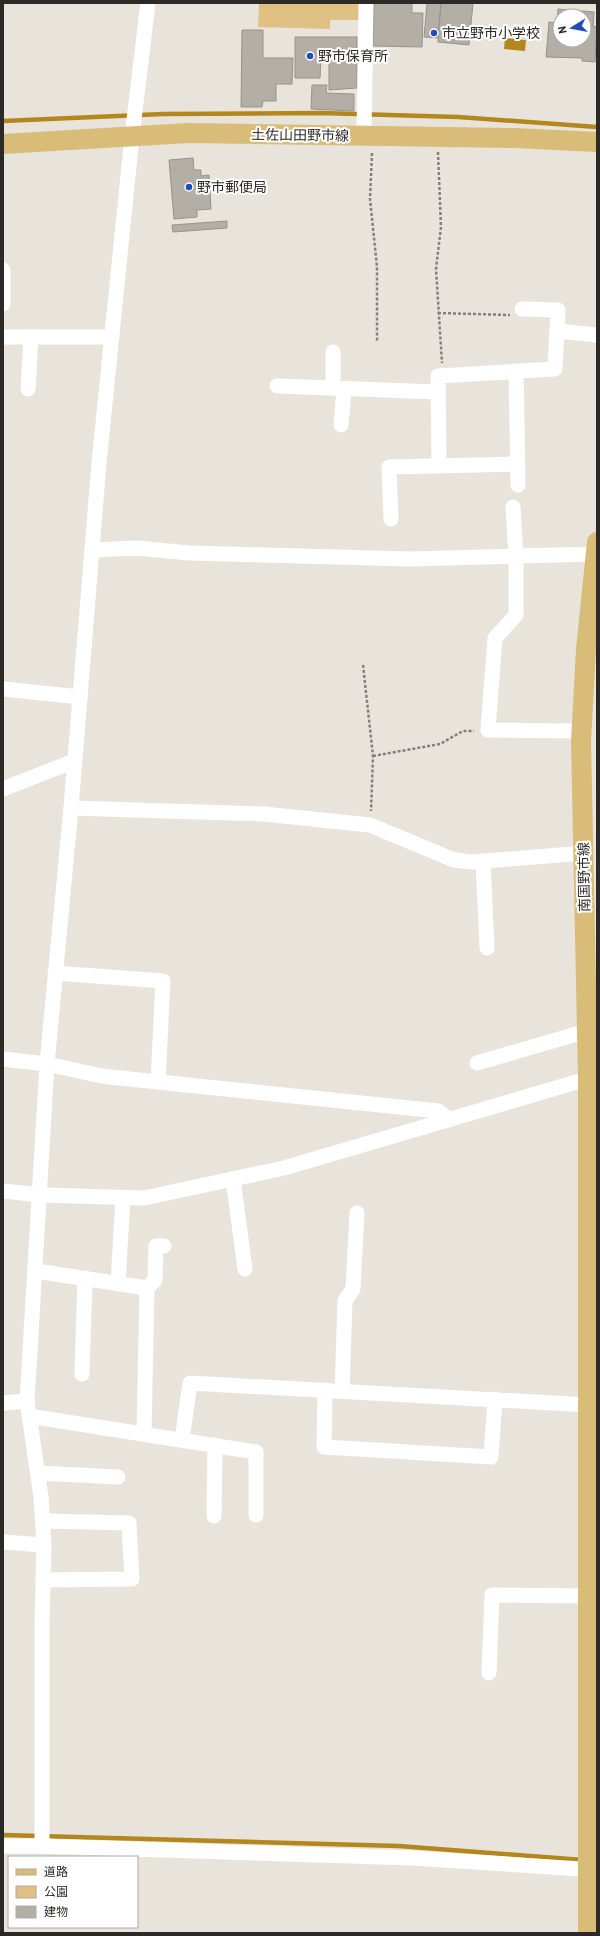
<svg xmlns="http://www.w3.org/2000/svg" width="600" height="1936" viewBox="0 0 600 1936" font-family="Barlow,'Noto Sans JP',sans-serif">
<style>
.green{fill:#e0c183}
.water{fill:#b3871c}
.lines{fill:none;stroke-linecap:round;stroke-linejoin:round}
.stream{stroke:#b3871c;stroke-width:4.5}
.building{fill:#b4afa6;stroke:#97938a;fill-rule:evenodd}
.path{stroke:#837f7a;stroke-width:2.5;stroke-dasharray:3 2;stroke-linecap:butt}
.minor{stroke:#fff;stroke-width:15}
.major{stroke:#d9bc77;stroke-width:20}
.poi-dot{fill:#204dbb;stroke:#fff;stroke-width:1.5}
.labels{text-anchor:middle;stroke-width:4;stroke-linejoin:round;paint-order:stroke}
.poi-label{font-size:14px;fill:#2c2a27;stroke:#fff;text-anchor:start}
.street-label{font-size:14px;fill:#2c2a27;stroke:#fff}
</style>
<rect width="100%" height="100%" fill="#e9e4db"/>
<path class="green" d="M259 3H359V20H330V29L258 27Z"/>
<path class="water" d="M505 38 526 40 525 51 504 49Z"/>
<g class="lines">
<g class="stream">
<path d="M3 121 163 114 321 113 458 117 597 127"/>
<path d="M3 1835 399 1846 583 1860"/>
</g>
</g>
<g class="building">
<path d="M374 3H412V13H423L422 47 373 46Z"/>
<path d="M427 3H441L438 38 424 37Z"/>
<path d="M441 3H473L469 45 438 42Z"/>
<path d="M558 9 594 12 593 26 597 27 595 62 582 61V58L546 57 549 22 557 23ZM560 16H584V40H560Z"/>
<path d="M242 30H263V58H293L292 84H276V101H263L262 107H241Z"/>
<path d="M295 37H357V88L329 90V61H335L334 53H321L320 78H295Z"/>
<path d="M312 85H327L326 93 354 94V111L311 109Z"/>
<path d="M193 158 194 170H201V176L209 175 211 209 197 210V217L174 219 169 160Z"/>
<path d="M227 221V228L173 232 172 225Z"/>
</g>
<g class="lines">
<g class="path">
<path d="M438 152 441 227 436 269 442 363"/>
<path d="M372 153 370 199 377 267V342"/>
<path d="M438 313 510 315"/>
<path d="M363 665 373 756 371 811"/>
<path d="M373 756 440 744 463 731H474"/>
</g>
<g class="minor">
<path d="M364 136 366 3"/>
<path d="M3 304V270"/>
<path d="M557 331 597 335"/>
<path d="M3 337H112"/>
<path d="M516 371 518 485"/>
<path d="M277 386 438 392"/>
<path d="M333 388V352"/>
<path d="M28 389 31 337"/>
<path d="M341 425 344 389"/>
<path d="M439 465 438 376 555 369 558 310 522 309"/>
<path d="M513 507 516 557V615L495 638 488 730 581 731"/>
<path d="M391 519 389 467 518 464"/>
<path d="M92 550 137 548 189 553 411 559 595 554"/>
<path d="M3 689 80 697"/>
<path d="M3 789 74 761"/>
<path d="M71 808 264 814 370 825 454 860 473 862 584 853"/>
<path d="M483 861 487 948"/>
<path d="M55 973 163 981 158 1082"/>
<path d="M3 1059 47 1064 101 1076 438 1111 449 1119"/>
<path d="M477 1063 587 1031"/>
<path d="M233 1179 245 1269"/>
<path d="M3 1191 40 1195 144 1198 284 1168 597 1076"/>
<path d="M36 1271 147 1288 144 1434"/>
<path d="M118 1283 123 1198"/>
<path d="M147 1288 155 1280 156 1246H164"/>
<path d="M82 1374 85 1278"/>
<path d="M325 1390 324 1447 491 1457 495 1399"/>
<path d="M342 1391 345 1301 353 1289 357 1213"/>
<path d="M3 1403 27 1401"/>
<path d="M29 1416 256 1452V1515"/>
<path d="M182 1440 190 1383 588 1405"/>
<path d="M38 1473 118 1477"/>
<path d="M214 1516 215 1445"/>
<path d="M43 1521 129 1523 132 1579 43 1580"/>
<path d="M3 1542 44 1545"/>
<path d="M489 1673 492 1595 588 1596"/>
<path d="M3 1846H42L412 1858 597 1870"/>
<path d="M42 1846V1625L44 1545 41 1497 27 1401 47 1064 71 808 99 463 132 136 148 3"/>
</g>
<g class="major">
<path d="M3 144 188 133 514 138 597 142"/>
<path d="M588 1933V1079L581 741 586 649 597 542"/>
</g>
</g>
<g class="poi-dot">
<circle cx="434" cy="33" r="4"/>
<circle cx="310" cy="56" r="4"/>
<circle cx="189" cy="187" r="4"/>
</g>
<g class="labels">
<g class="poi-label">
<text x="442" y="38">市立野市小学校</text>
<text x="318" y="61">野市保育所</text>
<text x="197" y="192">野市郵便局</text>
</g>
<g class="street-label">
<text transform="translate(300 135) rotate(1)" y="5">土佐山田野市線</text>
<text transform="translate(584 877) rotate(-91)" y="5">南国野市線</text>
</g>
</g>
<rect width="600" height="1936" fill="none" stroke="#2c2a27" stroke-width="8"/>
<rect x="8" y="1856" width="130" height="72" fill="#ffffff" stroke="#abaaa9"/>
<rect x="16" y="1869" width="20" height="6" fill="#d9bc77" stroke="#abaaa9"/>
<text x="44" y="1876" font-size="12" fill="#2c2a27">道路</text>
<rect x="16" y="1886" width="20" height="12" fill="#e0c183" stroke="#abaaa9"/>
<text x="44" y="1896" font-size="12" fill="#2c2a27">公園</text>
<rect x="16" y="1906" width="20" height="12" fill="#b4afa6" stroke="#abaaa9"/>
<text x="44" y="1916" font-size="12" fill="#2c2a27">建物</text>
<g transform="translate(572 28) rotate(259)"><circle r="19" fill="#ffffff" stroke="#abaaa9"/>
<path d="M0-3L7 15L0 10L-7 15Z" fill="#204dbb"/>
<text y="-6" font-size="11" font-weight="bold" text-anchor="middle" fill="#2c2a27">N</text>
</g>
</svg>
